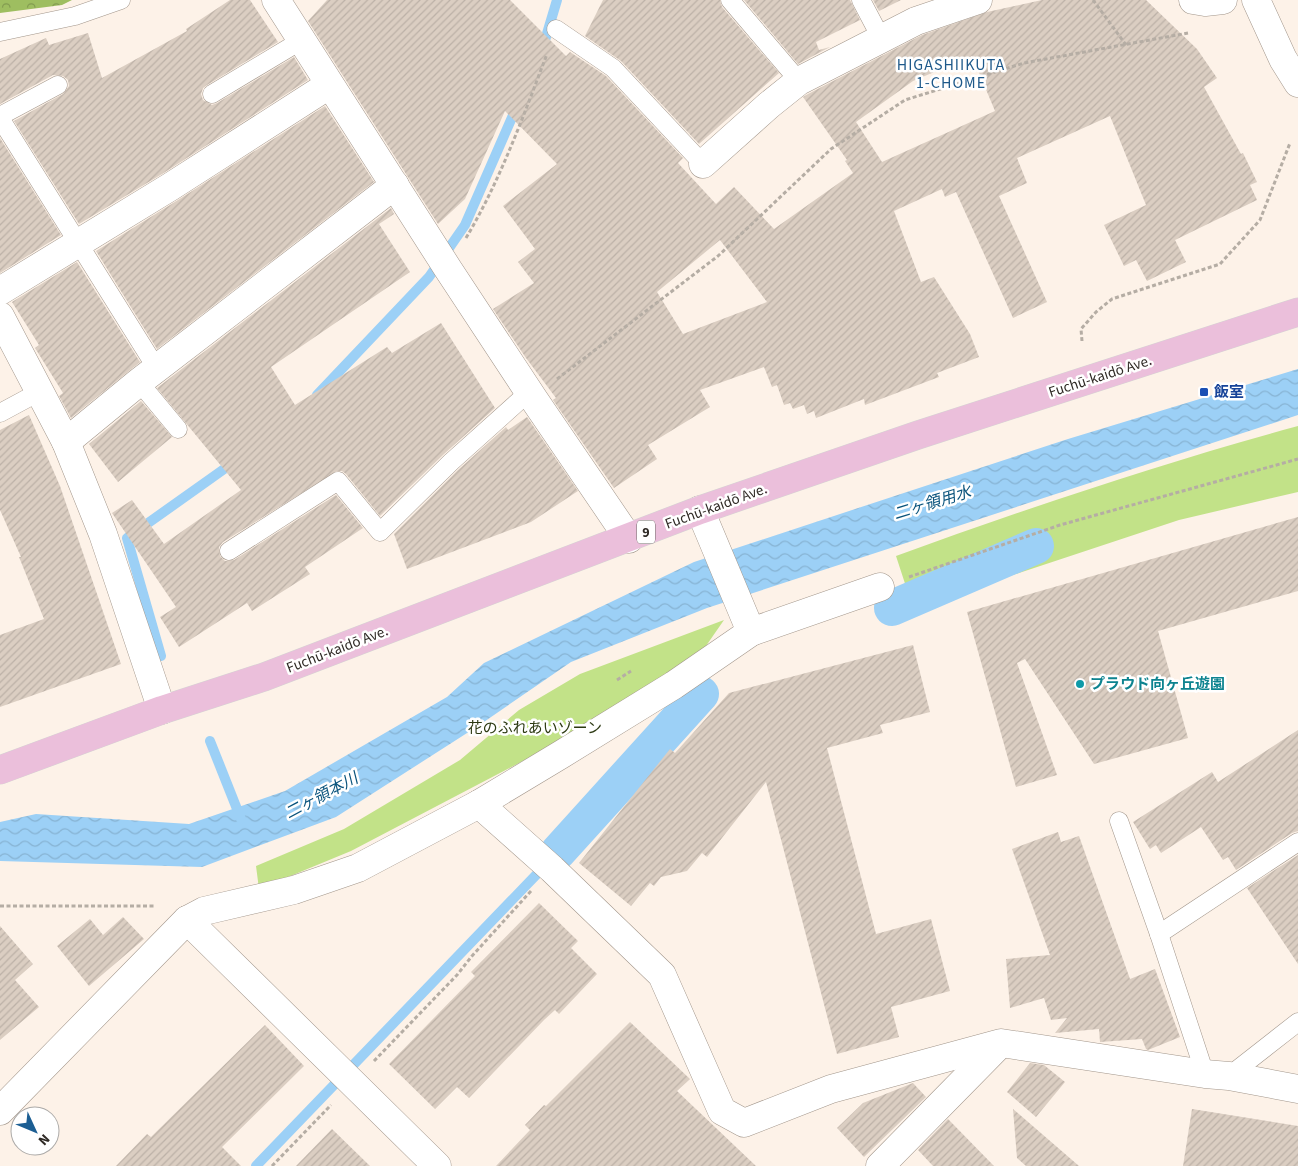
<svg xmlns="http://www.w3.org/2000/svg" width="1298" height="1166" viewBox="0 0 1298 1166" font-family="'Source Sans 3','Noto Sans JP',sans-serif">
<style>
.forest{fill:url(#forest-crowns)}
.green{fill:#c2e288}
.water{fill:url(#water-waves)}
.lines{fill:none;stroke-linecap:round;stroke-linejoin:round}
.stream{stroke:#9cd0f6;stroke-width:10}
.canal{stroke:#9cd0f6;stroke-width:36}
.building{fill:url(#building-hatch);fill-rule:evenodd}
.service-casing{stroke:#a2968b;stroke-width:19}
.minor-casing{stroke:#a2968b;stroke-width:29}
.tertiary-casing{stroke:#a2968b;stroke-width:29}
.primary-casing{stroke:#d5d4d3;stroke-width:29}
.path{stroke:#b5ada4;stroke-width:3;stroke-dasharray:4 2.5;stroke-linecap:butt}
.service{stroke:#fff;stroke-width:18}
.minor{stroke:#fff;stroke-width:28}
.tertiary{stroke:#fff;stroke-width:28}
.primary{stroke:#ebbfdb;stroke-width:28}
.transit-dot{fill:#1a4fb4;stroke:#fff;stroke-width:2}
.culture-dot{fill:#0f9aa8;stroke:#fff;stroke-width:2}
.labels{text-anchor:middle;stroke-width:5;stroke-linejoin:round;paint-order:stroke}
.shield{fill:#fff;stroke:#6d6a66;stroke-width:1}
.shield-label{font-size:14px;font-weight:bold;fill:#2f2a25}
.street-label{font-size:15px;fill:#2f2a25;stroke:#fff}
.transit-label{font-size:15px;font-weight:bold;fill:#164399;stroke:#fff;text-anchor:start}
.culture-label{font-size:15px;font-weight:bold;fill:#0d838f;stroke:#fff;text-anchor:start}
.park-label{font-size:15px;fill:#2c3912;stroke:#fff}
.neighbourhood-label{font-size:16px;letter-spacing:1px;fill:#1e598a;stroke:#fff}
.water-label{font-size:16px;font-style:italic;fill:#09537c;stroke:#fff}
</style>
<defs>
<pattern id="forest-crowns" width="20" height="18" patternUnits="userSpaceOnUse" patternTransform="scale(1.25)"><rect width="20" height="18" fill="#9ebe60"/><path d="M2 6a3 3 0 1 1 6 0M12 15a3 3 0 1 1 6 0" fill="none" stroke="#819b4f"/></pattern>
<pattern id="water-waves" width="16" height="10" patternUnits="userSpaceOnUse" patternTransform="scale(1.25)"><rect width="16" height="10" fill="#9cd0f6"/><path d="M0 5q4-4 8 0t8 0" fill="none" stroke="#87b3d3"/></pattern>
<pattern id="building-hatch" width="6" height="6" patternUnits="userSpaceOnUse" patternTransform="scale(1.25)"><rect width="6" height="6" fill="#dbcec2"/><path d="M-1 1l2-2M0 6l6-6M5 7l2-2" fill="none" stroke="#bcb1a7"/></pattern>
</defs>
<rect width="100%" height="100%" fill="#fdf2e8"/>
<path class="forest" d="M0 0H72L62 5 0 13Z"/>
<g class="green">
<path d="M1298 426V492L1179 520 913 608 896 556C1028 508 1162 463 1298 426Z"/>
<path d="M724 620 699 656 542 751 351 851 259 889 256 866 344 829 460 760 519 710 580 674Z"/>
</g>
<path class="water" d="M1298 369V415L707 608 571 662 478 726 336 817 202 867 0 861V822L36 814 189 824 285 791 447 697 484 663 694 562 1068 439Z"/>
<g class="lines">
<g class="stream">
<path d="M543 47 557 0"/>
<path d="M317 395 429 277 465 225 517 106"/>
<path d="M161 656 127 538 234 462"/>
<path d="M210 741 241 819"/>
<path d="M256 1166 537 874"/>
</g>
<g class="canal">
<path d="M892 608 1036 546"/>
<path d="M558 852 701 694"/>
</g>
</g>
<g class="building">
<path d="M230 0H250L278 42 207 85 203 88 201 94 203 100 212 105 217 103 294 57 308 80 162 174 79 224 14 121 63 94 69 86 68 80 63 76 53 75 0 104V59L46 38 49 45 88 33 102 78 187 31 186 29Z"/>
<path d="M327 0H510L566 56 570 52 606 76 683 158 678 163 716 204 734 187 774 229 853 173 845 161 847 160 803 97 808 94 922 35 987 12 1042 0H1146L1197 49 1217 78 1204 87 1241 154 1243 153 1257 182 1250 185 1257 200 1175 240 1186 262 1147 281 1136 260 1124 266 1104 225 1146 205 1110 116 1017 158 1027 183 999 196 1047 302 1013 318 956 192 945 197 942 189 894 211 921 282 934 277 970 334 979 357 937 373 939 377 865 405 864 399 816 418 814 411 807 414 804 405 793 409 790 403 784 405 777 385 772 387 764 367 700 390 710 407 648 445 657 459 614 488 553 400 556 398 526 358 493 309 534 283 518 262 535 249 503 206 557 164 505 111 465 199 438 224 308 21ZM972 56 995 111 882 162 856 122 913 81ZM720 240 767 302 683 334 657 292Z"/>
<path d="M603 0H720L722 7 779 73 699 144 621 61 585 36Z"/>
<path d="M744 0H850L860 20 816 42 819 50 830 47 798 64Z"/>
<path d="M873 0H901L879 11Z"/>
<path d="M325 106 374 182 157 349 96 251 178 200Z"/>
<path d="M0 138 61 235 0 273Z"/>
<path d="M391 208 394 214 379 224 410 272 271 367 295 405 387 347 392 353 441 323 495 408 444 454 380 516 346 474 342 471H337L223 542 219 547 220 556 225 561 234 560 336 495 363 528 305 567 310 574 252 611 247 603 179 647 160 617 176 607 112 513 132 500 164 544 241 490 157 388Z"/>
<path d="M77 262 140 362 71 418 59 396 63 393 35 348 39 345 12 302Z"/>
<path d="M141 401 172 437 118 482 89 444Z"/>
<path d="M29 415 60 486 121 664 0 707V635L44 619 19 557H21L0 510V430Z"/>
<path d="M527 417 578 491 531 522 407 569 394 534 458 470 506 427 508 430Z"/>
<path d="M1298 517V591L1158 631 1188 738 1094 764 1025 659 1017 663 1057 775 1016 787 967 612Z"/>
<path d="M913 645 930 712 880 725 883 733 827 748 876 934 931 919 950 991 891 1007 899 1037 837 1054 766 782 707 857 702 853 687 871 661 877 654 886 650 883 631 906 579 863 670 749 675 753 729 693Z"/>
<path d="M1298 730V831L1292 833 1236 870 1228 857 1223 860 1201 827 1161 853 1156 845 1150 849 1133 822 1212 772 1218 782Z"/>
<path d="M1058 832 1061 842 1079 836 1130 979 1155 969 1180 1037 1148 1050 1146 1049 1142 1039 1100 1042 1099 1029 1055 1033 1067 1018 1051 1020 1044 998 1010 1008 1006 959 1050 955 1012 849Z"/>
<path d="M1298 855V964L1247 888Z"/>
<path d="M539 903 578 941 571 948 597 974 559 1014 555 1010 544 1020 469 1098 457 1087 435 1109 389 1064 475 976 471 972Z"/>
<path d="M123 917 144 939 89 986 57 946 90 919 103 935Z"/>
<path d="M0 926 33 964 15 980 39 1007 0 1040Z"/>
<path d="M630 1022 690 1079 677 1091 756 1166H496L530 1130 525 1125 544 1105 546 1106Z"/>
<path d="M265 1025 304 1066 222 1147 241 1166H116L147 1134 151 1137Z"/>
<path d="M1030 1063 1044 1065 1065 1082 1036 1117 1007 1092Z"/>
<path d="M913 1083 926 1097 864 1157 837 1128 863 1103Z"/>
<path d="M1013 1109 1079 1166H1026L1017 1158Z"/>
<path d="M1192 1109 1298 1126V1166H1183Z"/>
<path d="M948 1119 994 1166H933L918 1150Z"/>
<path d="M332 1129 370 1166H296Z"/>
</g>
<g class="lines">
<defs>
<g id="service">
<path d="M730 0 799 81"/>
<path d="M861 0 881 38"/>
<path d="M556 29 613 68 703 164"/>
<path d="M0 32 75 16 121 0"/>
<path d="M212 94 302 40"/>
<path d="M0 116 58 85"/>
<path d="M0 118 157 369"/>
<path d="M139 382 178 429"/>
<path d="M0 413 39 392"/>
<path d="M229 551 338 481 380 532 451 462 529 392"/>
<path d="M1119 821 1159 934 1205 1074"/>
<path d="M1159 934 1298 842"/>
<path d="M1229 1076 1298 1022"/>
</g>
<g id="minor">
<path d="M276 0 448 269 533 398 629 539"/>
<path d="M1193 0 1205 2 1223 0"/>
<path d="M703 164 769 105 799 81 916 21 978 0"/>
<path d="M0 291 170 187 329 85"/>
<path d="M0 316 66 442 103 534 162 710"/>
<path d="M66 442 139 382 395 185"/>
<path d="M700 510 751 632"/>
<path d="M479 804 552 869 662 975 722 1111 744 1123 831 1089 1001 1043 1205 1074 1229 1076 1298 1089"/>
<path d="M187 920 437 1166"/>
<path d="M0 1111 187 920 204 911 294 890 358 868 479 804 562 754 674 685 751 632 880 587"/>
<path d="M880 1166 1000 1044"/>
</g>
<path id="tertiary" d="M1256 0 1283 59 1298 83"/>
<path id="primary" d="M0 770 162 710 264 677 700 510 918 435 1298 312"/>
</defs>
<use href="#service" class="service-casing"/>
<use href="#minor" class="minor-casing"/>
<use href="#tertiary" class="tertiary-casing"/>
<use href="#primary" class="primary-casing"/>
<g class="path">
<path d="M1093 0 1126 45"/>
<path d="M466 238C500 181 523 117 547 54"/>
<path d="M1082 341 1081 329 1096 312 1112 299 1220 264 1260 220 1290 143"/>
<path d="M557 379 718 256 831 149 905 100 1024 63 1188 33"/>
<path d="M909 577 1060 525 1298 459"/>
<path d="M617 680 631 671"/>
<path d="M0 906H156"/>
<path d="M374 1061 457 975 472 956 531 891"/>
<path d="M272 1166 331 1105"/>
</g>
<use href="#service" class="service"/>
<use href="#minor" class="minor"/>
<use href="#tertiary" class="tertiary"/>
<use href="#primary" class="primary"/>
</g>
<rect class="transit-dot" x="1199" y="387" width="10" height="10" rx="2.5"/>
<circle class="culture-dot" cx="1080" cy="684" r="5"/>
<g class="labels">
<rect class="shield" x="637" y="520.5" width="18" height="23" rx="4"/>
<g class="shield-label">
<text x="646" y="537">9</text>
</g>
<g class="street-label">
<text transform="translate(1100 376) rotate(-18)" y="5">Fuchū-kaidō Ave.</text>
<text transform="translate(716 506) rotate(-20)" y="5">Fuchū-kaidō Ave.</text>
<text transform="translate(337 649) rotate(-21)" y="5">Fuchū-kaidō Ave.</text>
</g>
<g class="transit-label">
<text x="1214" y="397">飯室</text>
</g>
<g class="culture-label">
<text x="1090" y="689">プラウド向ヶ丘遊園</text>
</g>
<g class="park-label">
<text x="535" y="733">花のふれあいゾーン</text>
</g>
<g class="neighbourhood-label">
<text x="951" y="70">HIGASHIIKUTA<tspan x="951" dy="18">1-CHOME</tspan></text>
</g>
<g class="water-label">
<text transform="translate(932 502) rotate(-17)" y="6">二ヶ領用水</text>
<text transform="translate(321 795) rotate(-28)" y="6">二ヶ領本川</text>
</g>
</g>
<g transform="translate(35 1131) rotate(134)"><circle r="24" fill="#ffffff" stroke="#acaaa8"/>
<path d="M0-4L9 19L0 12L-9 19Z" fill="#1c5e93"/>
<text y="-8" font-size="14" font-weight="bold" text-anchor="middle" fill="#2f2a25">N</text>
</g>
</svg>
